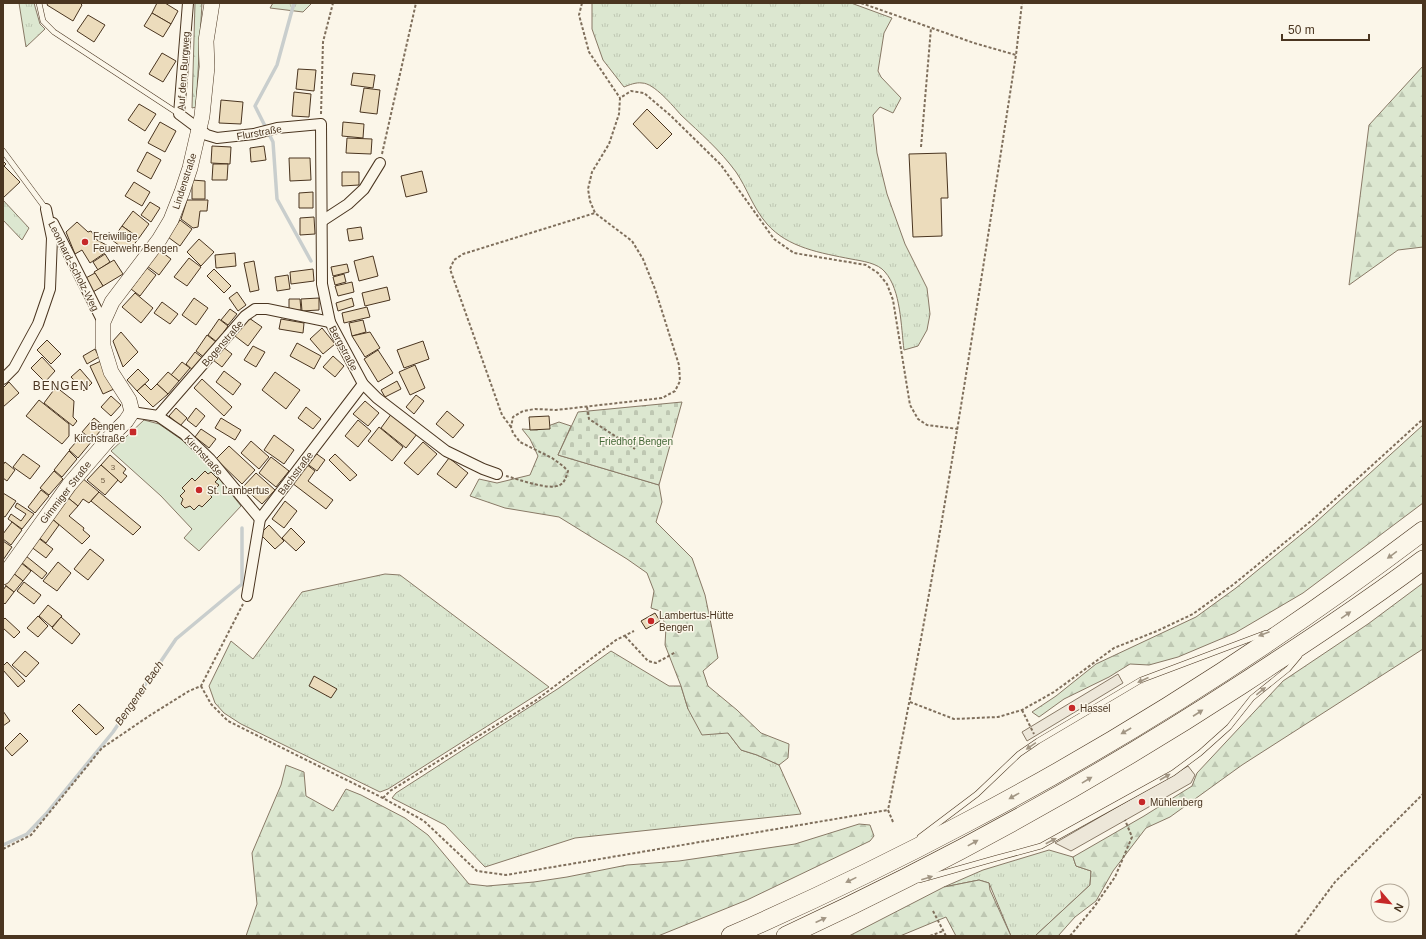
<svg xmlns="http://www.w3.org/2000/svg" width="1426" height="939" viewBox="0 0 1426 939" font-family="Helvetica,sans-serif">
<style>
.grass{fill:url(#grass-tufts);stroke:#887966}
.forest{fill:url(#forest-firs);stroke:#887966}
.cemetery{fill:url(#cemetery-stones);stroke:#887966}
.park{fill:#dce7d0;stroke:#887966}
.parking{fill:#ede7d9;stroke:#887966}
.lines{fill:none;stroke-linecap:round;stroke-linejoin:round}
.stream{stroke:#c9cecd;stroke-width:3.5}
.building{fill:#ecdcbc;stroke:#4a3520}
.lane-casing{stroke:#4a3520;stroke-width:6}
.street-casing{stroke:#4a3520;stroke-width:12}
.secondary-casing{stroke:#4a3520;stroke-width:16}
.highway-casing{stroke:#4a3520;stroke-width:20}
.path{stroke:#7f6f5c;stroke-width:2;stroke-dasharray:3 2;stroke-linecap:butt}
.lane{stroke:#fbf6e9;stroke-width:5}
.street{stroke:#fbf6e9;stroke-width:10}
.secondary{stroke:#fbf6e9;stroke-width:15}
.highway{stroke:#fbf6e9;stroke-width:19}
.oneway{fill:#a29684}
.poi-dot{fill:#c62828;stroke:#fbf6e9;stroke-width:1.5}
.labels{text-anchor:middle;stroke-width:3;stroke-linejoin:round;paint-order:stroke}
.number-label{font-size:8px;fill:#725f47}
.street-label{font-size:10px;fill:#4a3520;stroke:#fbf6e9}
.poi-label{font-size:10px;fill:#4a3520;stroke:#fbf6e9;text-anchor:start}
.park-label{font-size:10px;fill:#436837;stroke:#fbf6e9}
.water-label{font-size:11px;font-style:italic;fill:#4a3520;stroke:#fbf6e9}
.quarter-label{font-size:12px;letter-spacing:1px;fill:#4a3520;stroke:#fbf6e9}
</style>
<defs>
<pattern id="grass-tufts" width="24" height="20" patternUnits="userSpaceOnUse"><rect width="24" height="20" fill="#dce7d0"/><path d="M3 7l-1-3M5 7V3M7 7l1-3M15 17l-1-3M17 17v-4M19 17l1-3" fill="none" stroke="#bec7b2"/></pattern>
<pattern id="forest-firs" width="22" height="20" patternUnits="userSpaceOnUse"><rect width="22" height="20" fill="#dce7d0"/><path d="M5 1l3.5 6h-7zM16 11l3.5 6h-7z" fill="#bec7b2"/></pattern>
<pattern id="cemetery-stones" width="16" height="16" patternUnits="userSpaceOnUse"><rect width="16" height="16" fill="#dce7d0"/><path d="M2 7V4a2 2 0 0 1 4 0v3zM10 15v-3a2 2 0 0 1 4 0v3z" fill="#bec7b2"/></pattern>
</defs>
<rect width="100%" height="100%" fill="#fbf6e9"/>
<g class="grass">
<path d="M19 3H34L40 24 45 29 26 47Z"/>
<path d="M273 3H312L303 12 270 8Z"/>
<path d="M592 3H851L892 18 884 33 878 71 881 77 901 98 893 113 880 107 873 115 877 153 887 194 905 244 927 288 930 314 927 330 918 346 904 350C901 327 901 290 885 272 878 263 862 261 851 259 821 253 788 248 767 224 753 208 747 188 736 172 720 150 700 133 681 115 673 106 654 83 642 83 636 82 629 85 624 87L603 60 592 29Z"/>
<path d="M3 200 29 228 22 240 3 220Z"/>
<path d="M385 574 400 575 549 687 388 789 380 792 241 724 224 713 215 703 209 686 231 641 253 659 302 592Z"/>
<path d="M611 651 669 686H681L688 709 728 733 741 750 757 755 779 765 801 814 575 838 485 867 445 825 392 798 396 793 559 688Z"/>
<path d="M1049 850 1073 857 1076 866 1091 871 1090 885 1035 936H1011L989 883 979 880 944 887 983 870Z"/>
</g>
<g class="forest">
<path d="M195 3H202L196 107 192 108Z"/>
<path d="M1423 66V247L1398 250 1349 285 1369 125Z"/>
<path d="M559 422 571 426 558 455 659 485 662 502 656 522 692 558 705 595 718 658 703 671 708 686 737 710 761 733 789 744 788 758 779 765 757 755 741 750 728 733 702 735 688 709 681 686 665 645 666 627 660 611 651 608 654 591 647 573 627 559 559 517 505 508 470 496 479 479 497 483 530 475 538 456 530 439 522 429 537 430Z"/>
<path d="M1423 425V503L1303 593 1235 633 1178 657 1149 665 1130 664 1109 677 1064 699 1039 717 1032 712 1056 696 1096 664 1196 617 1236 588 1314 524Z"/>
<path d="M1423 583V649L1242 765 1170 817 1146 828 1113 871 1096 901 1075 917 1058 936H1035L1090 885 1091 871 1076 866 1073 857 1144 816 1192 786 1197 773 1283 681 1368 624Z"/>
<path d="M286 765 304 772 306 796 333 811 346 789 361 795 405 818 428 835 469 884 487 886 534 882 567 877 627 865 679 861 795 844 859 824 870 825 874 836 870 841 747 900 658 936H246L257 904 252 853 281 785Z"/>
<path d="M979 880 989 883 990 890 1011 936H956L946 917 900 936H849L944 887Z"/>
</g>
<path class="cemetery" d="M682 402 659 485 558 455 578 412Z"/>
<path class="park" d="M144 420 159 424 185 442 202 457 241 506 199 551 184 538 192 529 161 496 111 451Z"/>
<g class="parking">
<path d="M1118 674 1123 683 1027 741 1022 732Z"/>
<path d="M1188 766 1195 775 1191 783 1071 851 1055 843Z"/>
</g>
<g class="lines">
<g class="stream">
<path d="M294 3 277 65 255 106 273 142 277 199 311 261"/>
<path d="M3 845 27 834 46 814 113 732 176 639 242 584V528"/>
</g>
</g>
<g class="building">
<path d="M48 3H80L82 5 73 21 47 5Z"/>
<path d="M157 3H165L178 11 171 24 152 13Z"/>
<path d="M152 13 171 24 163 37 144 26Z"/>
<path d="M88 15 105 25 94 42 77 31Z"/>
<path d="M162 53 176 61 163 82 149 74Z"/>
<path d="M298 69 316 70 314 91 296 89Z"/>
<path d="M353 73 375 75 373 88 351 85Z"/>
<path d="M364 88 380 90 377 114 360 112Z"/>
<path d="M294 92 311 94 309 117 292 116Z"/>
<path d="M221 100 243 102 241 124 219 123Z"/>
<path d="M139 104 156 114 145 131 128 120Z"/>
<path d="M647 109 672 134 657 149 633 124Z"/>
<path d="M160 122 176 131 165 152 148 143Z"/>
<path d="M343 122 364 124 363 138 342 136Z"/>
<path d="M347 138 372 139 371 154 346 153Z"/>
<path d="M212 146 231 147 230 164 211 163Z"/>
<path d="M264 146 266 160 251 162 250 148Z"/>
<path d="M147 152 161 160 151 179 137 171Z"/>
<path d="M946 153 948 198H941L942 236 913 237 909 154Z"/>
<path d="M289 158H310L311 180 290 181Z"/>
<path d="M3 161 6 164 4 166 20 182 3 198Z"/>
<path d="M213 164H228L227 180H212Z"/>
<path d="M422 171 427 192 406 197 401 176Z"/>
<path d="M342 172H359V185L342 186Z"/>
<path d="M192 180 205 181V199H192Z"/>
<path d="M134 182 150 192 142 206 125 196Z"/>
<path d="M313 192V208H299V193Z"/>
<path d="M187 200H208L207 211H200L198 227 193 228 181 219Z"/>
<path d="M150 202 160 208 151 222 141 215Z"/>
<path d="M133 211 149 224 139 238 122 226Z"/>
<path d="M314 217 315 234 300 235V218Z"/>
<path d="M180 220 192 229 180 246 168 237Z"/>
<path d="M77 222 88 232 91 231 97 240 112 248 90 263 82 250 75 254 66 232Z"/>
<path d="M122 226 139 238 128 252 112 240Z"/>
<path d="M361 227 363 239 349 241 347 229Z"/>
<path d="M199 239 214 252 201 266 187 252Z"/>
<path d="M159 250 171 259 159 275 147 266Z"/>
<path d="M235 253 236 266 216 268 215 255Z"/>
<path d="M105 254 110 262 98 270 93 262Z"/>
<path d="M373 256 378 276 359 281 354 261Z"/>
<path d="M189 258 201 267 187 286 174 277Z"/>
<path d="M114 260 123 274 103 286 94 272Z"/>
<path d="M254 261 259 290 250 292 244 263Z"/>
<path d="M347 264 349 272 333 276 331 267Z"/>
<path d="M147 268 156 275 140 296 131 289Z"/>
<path d="M214 269 231 286 224 293 207 276Z"/>
<path d="M313 269 314 281 291 284 290 272Z"/>
<path d="M95 273 103 286 93 292 84 279Z"/>
<path d="M344 274 346 282 335 285 333 277Z"/>
<path d="M288 275 290 289 277 291 275 277Z"/>
<path d="M352 282 354 292 338 296 335 286Z"/>
<path d="M387 287 390 300 365 306 362 293Z"/>
<path d="M237 292 246 305 238 311 229 298Z"/>
<path d="M135 293 153 308 141 323 122 307Z"/>
<path d="M194 298 208 308 196 325 182 315Z"/>
<path d="M319 298V310L302 311 301 299Z"/>
<path d="M352 298 354 306 338 311 336 303Z"/>
<path d="M289 299H300L301 310 289 311Z"/>
<path d="M162 302 178 314 170 324 154 313Z"/>
<path d="M367 307 370 317 344 323 342 313Z"/>
<path d="M230 309 237 314 228 325 221 320Z"/>
<path d="M249 318 262 327 248 346 235 336Z"/>
<path d="M219 319 228 326 217 342 208 335Z"/>
<path d="M281 319 304 323 303 333 279 329Z"/>
<path d="M363 320 366 332 352 336 349 323Z"/>
<path d="M322 328 335 344 323 354 310 339Z"/>
<path d="M121 332 138 352 123 367 113 341Z"/>
<path d="M370 332 380 348 365 357 352 336Z"/>
<path d="M207 335 216 342 205 358 196 351Z"/>
<path d="M47 340 61 354 51 364 37 350Z"/>
<path d="M423 341 429 359 404 368 397 350Z"/>
<path d="M297 343 321 356 314 369 290 356Z"/>
<path d="M253 346 265 352 256 367 244 360Z"/>
<path d="M223 347 232 354 222 367 213 360Z"/>
<path d="M95 349 99 357 87 364 83 356Z"/>
<path d="M378 350 393 373 378 382 364 359Z"/>
<path d="M195 352 204 359 194 371 186 364Z"/>
<path d="M333 356 344 366 335 377 323 367Z"/>
<path d="M42 357 55 371 45 382 31 368Z"/>
<path d="M101 361 114 389 103 394 90 366Z"/>
<path d="M182 362 190 368 179 381 171 375Z"/>
<path d="M415 365 425 388 410 395 399 372Z"/>
<path d="M80 369 92 383 84 391 71 377Z"/>
<path d="M138 369 149 380 137 391 127 380Z"/>
<path d="M224 371 241 384 233 395 216 382Z"/>
<path d="M168 372 179 381 168 394 157 384Z"/>
<path d="M275 372 300 390 286 409 262 390Z"/>
<path d="M202 379 232 407 224 416 194 388Z"/>
<path d="M397 381 401 389 385 397 381 390Z"/>
<path d="M9 382 19 393 3 407V388Z"/>
<path d="M145 384 151 390 157 384 168 394 153 407 137 391Z"/>
<path d="M56 387 74 401 73 417 77 421 73 426 44 403Z"/>
<path d="M416 395 424 401 414 414 406 407Z"/>
<path d="M111 396 121 405 111 416 101 407Z"/>
<path d="M39 400 69 424V436L62 444 26 416Z"/>
<path d="M365 401 379 413 368 426 353 414Z"/>
<path d="M306 407 321 419 313 429 298 418Z"/>
<path d="M176 408 187 418 180 426 169 416Z"/>
<path d="M196 408 205 416 196 427 187 420Z"/>
<path d="M447 411 464 425 453 438 436 424Z"/>
<path d="M392 413 417 434 406 448 381 428Z"/>
<path d="M549 416 550 429 530 430 529 417Z"/>
<path d="M94 418 104 426 93 440 82 432Z"/>
<path d="M221 418 241 430 235 440 215 428Z"/>
<path d="M358 420 371 431 358 447 345 436Z"/>
<path d="M379 427 403 447 392 461 368 441Z"/>
<path d="M201 429 216 439 209 448 195 437Z"/>
<path d="M83 434 92 441 78 458 69 450Z"/>
<path d="M274 435 294 450 284 464 264 450Z"/>
<path d="M251 441 269 457 259 469 241 453Z"/>
<path d="M423 442 437 454 418 475 404 463Z"/>
<path d="M229 446 255 470 242 484 216 459Z"/>
<path d="M69 451 77 459 62 477 54 470Z"/>
<path d="M314 452 325 460 317 471 306 463Z"/>
<path d="M23 454 40 466 30 479 13 467Z"/>
<path d="M335 454 357 475 350 481 329 460Z"/>
<path d="M110 455 126 469 123 473 127 476 121 483 101 465Z"/>
<path d="M271 457 289 471 276 487 259 473Z"/>
<path d="M449 458 468 473 456 488 437 474Z"/>
<path d="M5 462 15 470 7 481 3 478V465Z"/>
<path d="M306 464 315 471 308 481 333 500 326 509 292 483Z"/>
<path d="M101 465 118 480 105 495 87 480Z"/>
<path d="M54 471 63 479 49 495 40 488Z"/>
<path d="M205 471 208 474 211 472 218 479 215 482 219 485 210 495 212 497 202 507 199 505 194 510 190 506 185 508 181 504 183 499 180 496 185 491 182 488 192 478 195 481Z"/>
<path d="M256 473 275 490 262 504 243 487Z"/>
<path d="M82 478 99 492 89 503 83 499 78 506 67 497Z"/>
<path d="M41 490 49 496 35 513 28 507Z"/>
<path d="M99 492 141 527 133 535 91 501Z"/>
<path d="M3 493 16 501 5 517 3 516Z"/>
<path d="M67 497 78 506 69 516 84 528 83 530 90 536 82 544 50 517Z"/>
<path d="M285 501 297 511 284 528 272 519Z"/>
<path d="M17 503 34 514 22 529 8 519 11 514 21 521 26 514 15 507Z"/>
<path d="M50 517 59 525 46 543 37 536Z"/>
<path d="M12 522 22 530 11 545 3 539V534Z"/>
<path d="M269 525 284 541 275 549 260 534Z"/>
<path d="M291 528 305 542 296 551 282 538Z"/>
<path d="M37 537 53 549 46 558 30 546Z"/>
<path d="M3 541 12 547 3 560Z"/>
<path d="M90 549 104 560 88 580 74 569Z"/>
<path d="M26 556 47 573 42 579 21 562Z"/>
<path d="M20 562 31 571 23 581 12 572Z"/>
<path d="M58 562 71 573 57 591 43 581Z"/>
<path d="M13 573 23 581 14 592 4 584Z"/>
<path d="M24 582 41 595 34 604 17 591Z"/>
<path d="M6 586 14 592 5 604 3 602V590Z"/>
<path d="M48 605 62 616 52 627 39 616Z"/>
<path d="M655 613 660 621 646 629 641 621Z"/>
<path d="M38 616 48 626 38 637 27 628Z"/>
<path d="M61 617 80 634 72 644 52 628Z"/>
<path d="M5 618 20 632 14 638 3 628V620Z"/>
<path d="M25 651 39 663 26 677 12 665Z"/>
<path d="M7 662 25 681 18 687 3 670V666Z"/>
<path d="M314 676 337 689 331 698 309 686Z"/>
<path d="M79 704 104 728 96 735 72 711Z"/>
<path d="M3 711 10 721 3 726Z"/>
<path d="M20 733 28 741 12 756 5 748Z"/>
</g>
<g class="lines">
<defs>
<g id="lane">
<path d="M39 3 43 21 54 32 179 114"/>
<path d="M3 151 46 209"/>
<path d="M920 837 977 794 1019 754 1038 741 1141 680 1266 633"/>
<path d="M919 880 997 858 1041 846 1173 773 1200 753 1229 727 1252 698 1288 669 1299 656"/>
</g>
<g id="street">
<path d="M188 3 179 114 207 135 217 138 254 134 277 128 321 124 322 284 330 322 363 384 377 398 446 451 483 469 497 474"/>
<path d="M322 221 348 204 364 189 380 163"/>
<path d="M53 223 103 322"/>
<path d="M3 379 14 368 38 324 50 289 52 238 46 209"/>
<path d="M132 412 158 416 245 316 255 309H267L330 322"/>
<path d="M158 416 184 434 210 459 260 519"/>
<path d="M247 596 260 519 363 384"/>
</g>
<path id="secondary" d="M3 577 69 485 112 435 126 421 132 412 129 400 111 372 103 346V322L112 302 159 240 171 220 182 192 190 168 202 116 207 67 206 41 212 3"/>
<g id="highway">
<path d="M731 936C811 901 890 863 967 822 1127 738 1279 640 1423 531"/>
<path d="M786 936C944 863 1096 779 1242 684 1303 644 1364 604 1423 560"/>
</g>
</defs>
<use href="#lane" class="lane-casing"/>
<use href="#street" class="street-casing"/>
<use href="#secondary" class="secondary-casing"/>
<use href="#highway" class="highway-casing"/>
<g class="path">
<path d="M582 3 579 15 589 52 620 98"/>
<path d="M861 3 974 43 1016 55"/>
<path d="M321 114 323 42 333 3"/>
<path d="M921 147 931 28"/>
<path d="M382 154 416 3"/>
<path d="M587 407 589 419 635 449"/>
<path d="M511 427 502 415 450 269 454 260 463 254 595 213"/>
<path d="M506 476C518 479 549 491 560 485 565 482 566 477 568 471L563 466 552 458 520 442 513 433 511 427 513 417 523 411 535 409 556 410 662 398 675 391 680 381 679 365 655 289 643 259 632 241 595 213 590 201 588 189 592 172 609 144 619 114 620 98 631 91 644 93 670 115 721 165 774 239 794 253 866 265 878 273 887 284 893 300 910 405 918 419 927 425 958 429"/>
<path d="M625 636 648 661 656 663 676 652"/>
<path d="M201 686 211 704 228 721 383 798 424 821 477 871 506 875 888 810"/>
<path d="M910 702 954 719 998 717 1022 710 1054 692 1114 648 1157 631 1193 614 1234 584 1311 521 1423 419"/>
<path d="M1022 710 1034 734"/>
<path d="M383 798 390 791 535 701 616 640 634 631"/>
<path d="M893 822 888 810C939 560 977 307 1016 55L1022 3"/>
<path d="M3 849 31 835 102 748 149 716 189 691 201 686 243 604"/>
<path d="M933 911 946 936"/>
<path d="M930 936 943 931"/>
<path d="M1070 936 1094 907 1115 877 1132 837 1125 820"/>
<path d="M1295 936 1335 882 1423 794"/>
</g>
<use href="#lane" class="lane"/>
<use href="#street" class="street"/>
<use href="#secondary" class="secondary"/>
<use href="#highway" class="highway"/>
</g>
<defs><path id="oneway-solid" d="M-6-.8H1V-3.2L6.5 0L1 3.2V.8H-6Z"/></defs>
<g class="oneway">
<use href="#oneway-solid" transform="translate(1392 555) rotate(144)"/>
<use href="#oneway-solid" transform="translate(1346 615) rotate(-35)"/>
<use href="#oneway-solid" transform="translate(1264 634) rotate(159)"/>
<use href="#oneway-solid" transform="translate(1143 680) rotate(156)"/>
<use href="#oneway-solid" transform="translate(1261 691) rotate(-39)"/>
<use href="#oneway-solid" transform="translate(1198 713) rotate(-33)"/>
<use href="#oneway-solid" transform="translate(1126 731) rotate(150)"/>
<use href="#oneway-solid" transform="translate(1031 746) rotate(145)"/>
<use href="#oneway-solid" transform="translate(1165 777) rotate(-30)"/>
<use href="#oneway-solid" transform="translate(1087 780) rotate(-31)"/>
<use href="#oneway-solid" transform="translate(1014 796) rotate(151)"/>
<use href="#oneway-solid" transform="translate(1051 841) rotate(-28)"/>
<use href="#oneway-solid" transform="translate(973 843) rotate(-29)"/>
<use href="#oneway-solid" transform="translate(927 878) rotate(-17)"/>
<use href="#oneway-solid" transform="translate(851 880) rotate(154)"/>
<use href="#oneway-solid" transform="translate(821 920) rotate(-25)"/>
</g>
<g class="poi-dot">
<circle cx="85" cy="242" r="4"/>
<rect x="129" y="428" width="8" height="8" rx="2"/>
<circle cx="199" cy="490" r="4"/>
<circle cx="651" cy="621" r="4"/>
<circle cx="1072" cy="708" r="4"/>
<circle cx="1142" cy="802" r="4"/>
</g>
<g class="labels">
<g class="number-label">
<text x="113" y="470">3</text>
<text x="103" y="483">5</text>
</g>
<g class="street-label">
<text transform="translate(183 71) rotate(-86)" y="4">Auf dem Burgweg</text>
<text transform="translate(259 132) rotate(-10)" y="4">Flurstraße</text>
<text transform="translate(184 181) rotate(-72)" y="4">Lindenstraße</text>
<text transform="translate(74 266) rotate(63)" y="4">Leonhard-Scholz-Weg</text>
<text transform="translate(222 343) rotate(-49)" y="4">Bogenstraße</text>
<text transform="translate(344 348) rotate(62)" y="4">Bergstraße</text>
<text transform="translate(204 455) rotate(47)" y="4">Kirchstraße</text>
<text transform="translate(295 473) rotate(-53)" y="4">Bachstraße</text>
<text transform="translate(65 492) rotate(-52)" y="4">Gimmiger Straße</text>
</g>
<g class="poi-label">
<text x="93" y="240">Freiwillige<tspan x="93" dy="12">Feuerwehr Bengen</tspan></text>
<text x="125" y="430" text-anchor="end">Bengen<tspan x="125" dy="12">Kirchstraße</tspan></text>
<text x="207" y="494">St. Lambertus</text>
<text x="659" y="619">Lambertus-Hütte<tspan x="659" dy="12">Bengen</tspan></text>
<text x="1080" y="712">Hassel</text>
<text x="1150" y="806">Mühlenberg</text>
</g>
<g class="park-label">
<text x="636" y="445">Friedhof Bengen</text>
</g>
<g class="water-label">
<text transform="translate(139 693) rotate(-55)" y="4">Bengener Bach</text>
</g>
<g class="quarter-label">
<text x="61" y="390">BENGEN</text>
</g>
</g>
<rect width="1426" height="939" fill="none" stroke="#4a3520" stroke-width="8"/>
<g transform="translate(1390 903) rotate(118)"><circle r="19" fill="#fbf6e9" stroke="#b4a999"/>
<path d="M0-3L7 15L0 10L-7 15Z" fill="#c62828"/>
<text y="-6" font-size="11" font-weight="bold" text-anchor="middle" fill="#4a3520">N</text>
</g>
<path d="M1282 34v6h87v-6" fill="none" stroke="#4a3520" stroke-width="2"/>
<text x="1288" y="34" font-size="12" fill="#4a3520" stroke="#fbf6e9" stroke-width="3" paint-order="stroke">50 m</text>
</svg>
